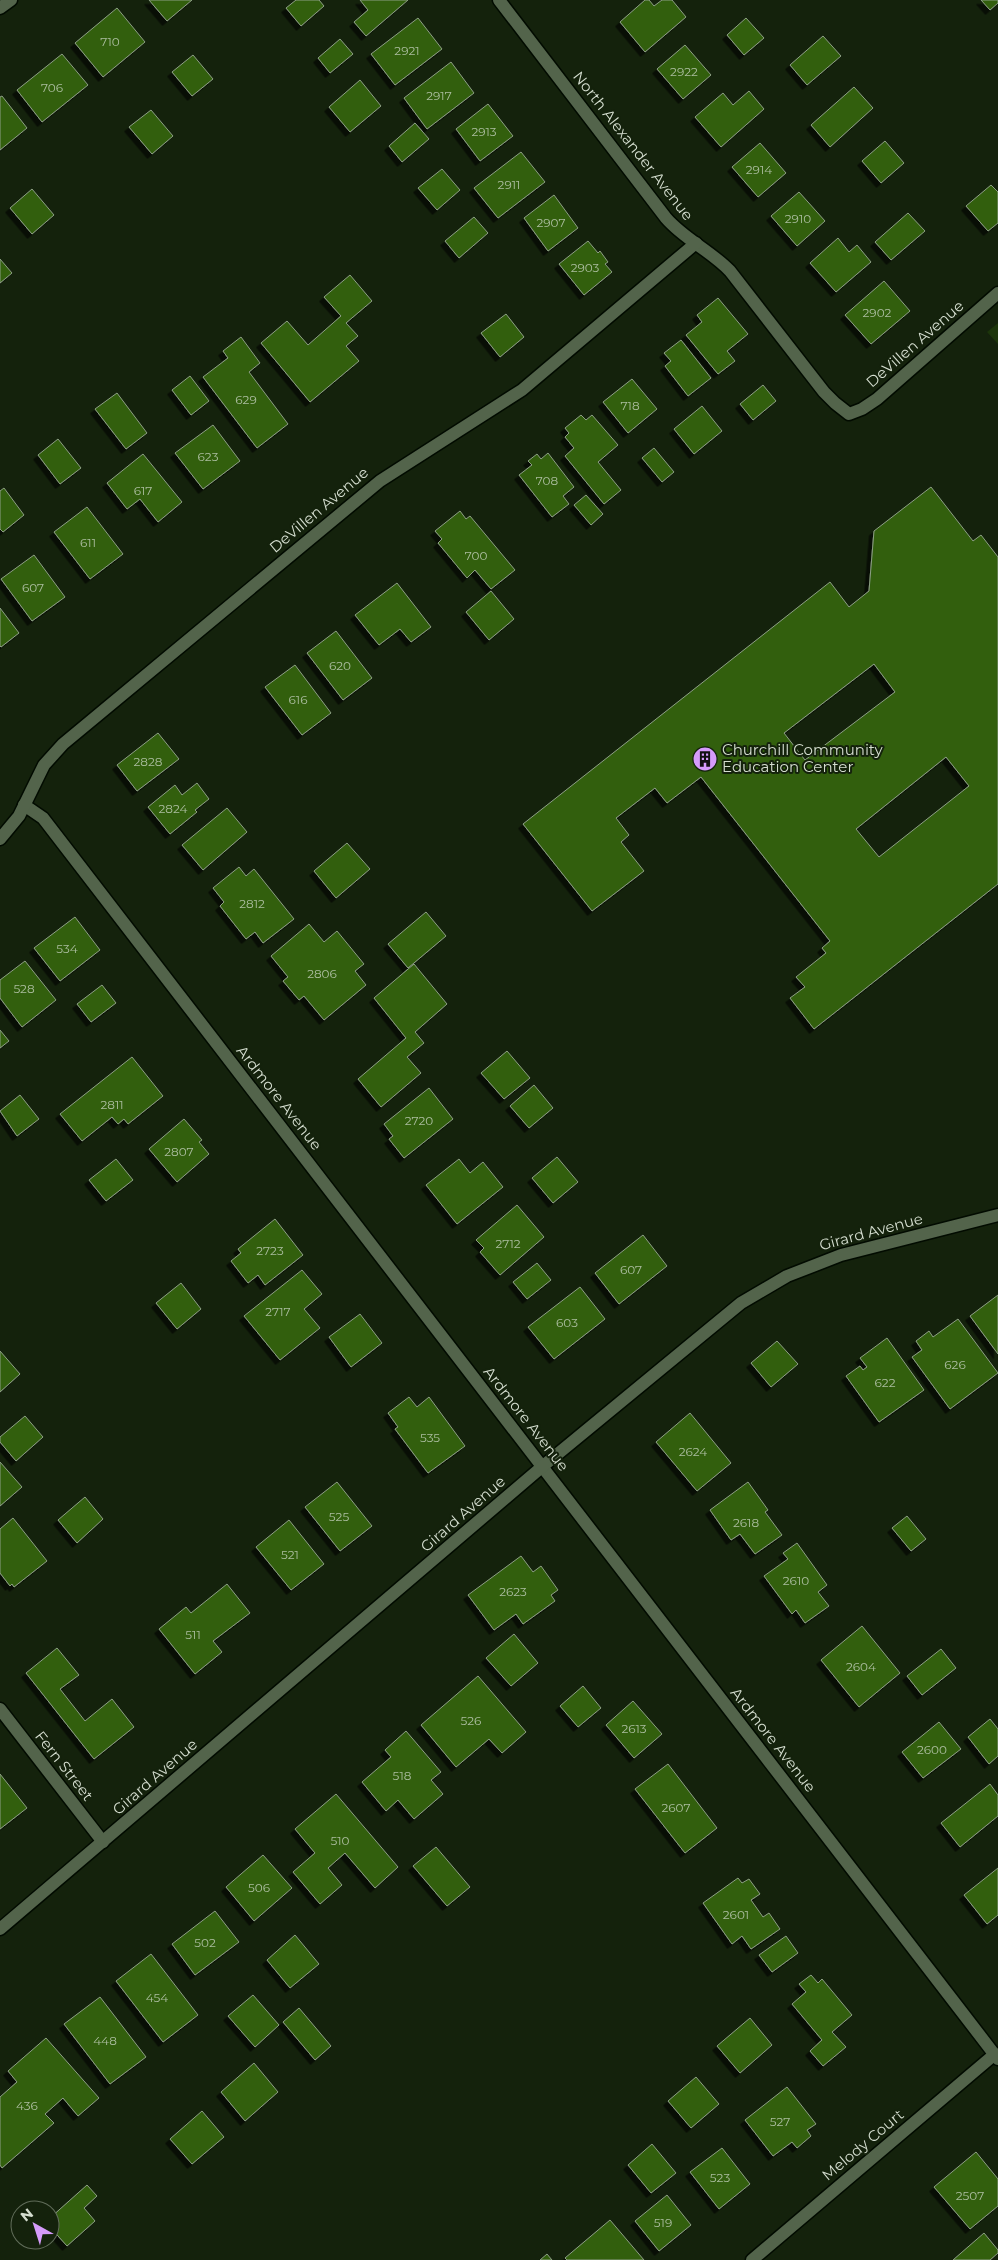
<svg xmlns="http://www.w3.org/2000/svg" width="998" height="2260" viewBox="0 0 998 2260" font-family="Montserrat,sans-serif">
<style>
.green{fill:#1c350b}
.building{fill:#305e0f;stroke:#8d9f84;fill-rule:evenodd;filter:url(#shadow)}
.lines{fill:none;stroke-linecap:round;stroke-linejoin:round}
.minor-casing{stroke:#020b00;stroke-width:15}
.minor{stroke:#53644b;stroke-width:12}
.labels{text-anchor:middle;stroke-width:4;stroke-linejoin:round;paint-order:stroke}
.number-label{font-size:12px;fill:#acbea0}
.street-label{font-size:15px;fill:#d5ded0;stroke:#14220c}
.poi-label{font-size:15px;fill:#d5ded0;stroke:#14220c;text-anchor:start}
</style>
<defs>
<filter id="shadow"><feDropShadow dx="-4.5" dy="4.5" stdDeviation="0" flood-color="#0009"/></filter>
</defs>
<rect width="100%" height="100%" fill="#14220c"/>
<path class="green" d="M998 323V344L987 332Z"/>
<g class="building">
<path d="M149 0H192L167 21Z"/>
<path d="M296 0H319L324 6 301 26 286 8Z"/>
<path d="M360 0H408L366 36 354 22 368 10Z"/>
<path d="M645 0H649L654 6 662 0H672L686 17 645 52 620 22Z"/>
<path d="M981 0H998V3L990 10Z"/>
<path d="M117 8 145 42 103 77 75 43Z"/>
<path d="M418 18 442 49 395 85 371 54Z"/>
<path d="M746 18 764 38 744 55 727 35Z"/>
<path d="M823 36 841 56 807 85 790 65Z"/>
<path d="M340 39 353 54 330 73 318 58Z"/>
<path d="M685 45 711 75 683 99 657 69Z"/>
<path d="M62 54 88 85 42 122 17 90Z"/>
<path d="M193 55 213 79 192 96 172 72Z"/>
<path d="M451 62 474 93 427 129 404 98Z"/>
<path d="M360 80 381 106 350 132 329 107Z"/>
<path d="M854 87 873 108 830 147 811 125Z"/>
<path d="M749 91 764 109 721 147 695 117 723 93 733 105Z"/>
<path d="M2 96 27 128 0 150V97Z"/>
<path d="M488 104 513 136 480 161 456 129Z"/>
<path d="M151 110 173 136 152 154 129 127Z"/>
<path d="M415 123 429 139 402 162 389 146Z"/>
<path d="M885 141 904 163 881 183 862 161Z"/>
<path d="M760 143 786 173 758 197 732 167Z"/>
<path d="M521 152 545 182 498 218 474 188Z"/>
<path d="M442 169 460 190 437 210 418 188Z"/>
<path d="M991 185 998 192V223L988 231 966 206Z"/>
<path d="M32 189 54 215 32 234 10 208Z"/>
<path d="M799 192 825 221 797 246 771 216Z"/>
<path d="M554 195 578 228 548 251 524 218Z"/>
<path d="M908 213 925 231 891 260 875 242Z"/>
<path d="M474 217 488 233 459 258 445 241Z"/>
<path d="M838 238 849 252 857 245 871 262 836 292 810 263Z"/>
<path d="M588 241 598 253 600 251 608 262 605 264 612 272 584 295 559 264Z"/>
<path d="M0 259 12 273 0 283Z"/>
<path d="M350 275 372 301 346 323 358 336 346 346 359 361 310 402 261 343 287 321 308 345 341 316 324 297Z"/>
<path d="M884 281 910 311 871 344 845 315Z"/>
<path d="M718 298 748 334 727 351 735 361 718 374 686 335 702 322 697 315Z"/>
<path d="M506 314 524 337 500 357 481 333Z"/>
<path d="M241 337 260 363 249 372 288 424 257 448 203 377 228 358 223 351Z"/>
<path d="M681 340 711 378 688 396 665 366 671 361 664 353Z"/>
<path d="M190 376 209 401 191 415 172 390Z"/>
<path d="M632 379 657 409 628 433 603 402Z"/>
<path d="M763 385 776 401 753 420 740 404Z"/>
<path d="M117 393 147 433 126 449 95 409Z"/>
<path d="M702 406 722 431 694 454 674 429Z"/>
<path d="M581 415 586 420 592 415 618 445 598 462 621 490 604 504 565 456 574 448 565 437 569 433 565 428Z"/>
<path d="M213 425 240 461 203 489 175 453Z"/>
<path d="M58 439 81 468 60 484 38 455Z"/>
<path d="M654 448 674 472 662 482 642 458Z"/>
<path d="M548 453 574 487 563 496 569 504 552 517 519 475 532 465 528 461 537 454 541 459Z"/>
<path d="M143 454 182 502 158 522 140 499 127 509 107 483Z"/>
<path d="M931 487 973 541 981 535 998 557V884L814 1029 790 998 805 987 796 977 826 953 822 948 830 941 701 777 667 803 655 788 616 818 629 835 621 842 644 871 592 911 523 824 830 582 849 607 869 591 874 531ZM874 664 895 692 805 760 784 733ZM946 757 969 786 879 857 856 829Z"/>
<path d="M4 488 24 515 3 532 0 529V491Z"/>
<path d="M586 495 603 514 591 525 574 505Z"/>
<path d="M87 507 123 554 90 579 54 532Z"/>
<path d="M460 511 466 519 470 516 515 570 491 589 475 570 467 578 438 543 442 539 435 531Z"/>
<path d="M34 555 65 597 32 621 1 579Z"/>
<path d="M397 583 431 627 411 642 400 629 379 645 355 615Z"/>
<path d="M491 591 514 619 489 640 466 612Z"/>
<path d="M0 608 19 633 1 647 0 646Z"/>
<path d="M336 631 372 678 343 700 307 653Z"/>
<path d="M295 665 331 713 302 735 265 687Z"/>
<path d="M158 733 179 759 137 791 117 765Z"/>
<path d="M197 783 209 799 195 810 197 812 170 834 148 807 175 785 182 795Z"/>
<path d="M227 808 247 832 203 870 182 845Z"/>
<path d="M347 843 370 869 336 898 314 871Z"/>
<path d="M239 867 246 876 254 869 294 919 263 943 255 932 246 939 220 906 224 902 213 888Z"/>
<path d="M426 912 446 936 408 968 388 944Z"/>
<path d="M75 917 100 950 60 981 34 948Z"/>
<path d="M309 924 324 942 337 931 364 964 355 971 366 985 324 1020 304 996 299 1000 283 981 288 977 271 956Z"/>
<path d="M25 961 56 1000 22 1027 0 998V980Z"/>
<path d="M414 964 447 1004 415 1032 424 1043 407 1057 421 1073 381 1107 358 1079 406 1038 374 998Z"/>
<path d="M102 985 116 1003 91 1022 77 1004Z"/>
<path d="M0 1030 9 1041 0 1048Z"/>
<path d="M507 1051 530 1078 504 1099 481 1073Z"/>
<path d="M132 1057 163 1096 128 1124 124 1119 118 1124 112 1117 82 1141 60 1114Z"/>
<path d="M534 1085 553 1108 529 1128 510 1106Z"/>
<path d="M429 1088 453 1119 404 1158 389 1139 393 1136 384 1124Z"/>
<path d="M20 1095 39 1119 17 1136 0 1111Z"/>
<path d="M184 1119 202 1140 199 1142 209 1154 177 1182 149 1149Z"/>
<path d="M557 1157 578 1182 553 1203 532 1178Z"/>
<path d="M116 1159 133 1180 106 1201 89 1180Z"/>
<path d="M459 1159 470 1173 483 1162 503 1187 457 1224 426 1185Z"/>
<path d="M517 1205 544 1237 500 1275 480 1252 484 1248 476 1240Z"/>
<path d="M275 1219 303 1255 265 1285 258 1275 248 1283 231 1261 241 1253 238 1249Z"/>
<path d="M643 1235 667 1266 619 1304 595 1273Z"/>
<path d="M537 1263 551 1280 527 1299 513 1282Z"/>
<path d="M302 1270 322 1294 304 1309 320 1328 280 1360 244 1316Z"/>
<path d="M181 1283 201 1309 177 1329 156 1303Z"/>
<path d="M580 1287 605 1319 554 1359 528 1327Z"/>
<path d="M998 1295V1354L970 1316Z"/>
<path d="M360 1314 382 1343 351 1367 329 1337Z"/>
<path d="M958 1319 998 1373 950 1409 912 1357 922 1350 916 1341 929 1331 933 1337Z"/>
<path d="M887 1338 924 1390 879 1422 846 1376 860 1366 863 1370 867 1367 860 1358Z"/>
<path d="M777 1341 798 1364 771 1387 751 1363Z"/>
<path d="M0 1351 20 1374 0 1392Z"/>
<path d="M409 1397 417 1407 429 1397 465 1446 428 1473 395 1429 398 1427 388 1413Z"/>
<path d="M690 1413 731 1463 697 1491 656 1442Z"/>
<path d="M25 1416 43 1437 16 1461 0 1442V1437Z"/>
<path d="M0 1462 22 1487 0 1506Z"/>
<path d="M337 1482 372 1526 340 1551 305 1507Z"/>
<path d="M748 1482 768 1510 765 1512 782 1535 755 1554 740 1534 731 1540 710 1510Z"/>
<path d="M85 1497 103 1519 77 1543 58 1520Z"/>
<path d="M907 1516 926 1539 911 1551 892 1528Z"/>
<path d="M13 1518 47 1561 14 1587 12 1584 10 1586 0 1573V1529Z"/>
<path d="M289 1520 324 1564 291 1590 256 1547Z"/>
<path d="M797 1543 827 1585 818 1592 829 1606 805 1623 796 1610 792 1614 764 1576 788 1559 783 1553Z"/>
<path d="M521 1556 533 1572 541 1566 558 1590 551 1595 555 1601 523 1624 516 1614 494 1630 468 1595Z"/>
<path d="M227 1584 250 1613 213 1641 222 1652 195 1674 159 1629 186 1607 191 1613Z"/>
<path d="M862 1626 900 1673 859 1707 821 1660Z"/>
<path d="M514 1634 538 1663 511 1686 486 1658Z"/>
<path d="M57 1648 79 1675 60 1689 85 1721 112 1699 134 1727 94 1759 26 1673Z"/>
<path d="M941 1649 956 1668 922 1695 907 1676Z"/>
<path d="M478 1676 526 1732 502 1753 489 1739 456 1767 421 1725Z"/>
<path d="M583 1686 601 1708 578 1727 560 1706Z"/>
<path d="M633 1701 662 1734 634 1758 606 1725Z"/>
<path d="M990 1719 998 1729V1756L989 1764 968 1737Z"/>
<path d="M939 1722 961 1749 923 1778 902 1752Z"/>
<path d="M406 1731 441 1772 431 1780 443 1794 414 1819 398 1800 386 1811 362 1782 391 1757 385 1750Z"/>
<path d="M668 1764 717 1828 685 1853 635 1789Z"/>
<path d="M0 1774 27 1808 0 1829Z"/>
<path d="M990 1784 998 1795V1816L960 1847 941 1823Z"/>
<path d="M336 1794 398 1867 375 1888 345 1853 328 1868 342 1885 320 1904 293 1872 315 1853 295 1829Z"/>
<path d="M436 1847 470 1887 447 1906 413 1866Z"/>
<path d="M263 1855 292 1888 254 1921 226 1887Z"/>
<path d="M998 1868V1915L987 1924 964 1895Z"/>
<path d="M738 1878 742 1883 749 1879 760 1894 751 1900 763 1917 769 1913 780 1929 751 1949 742 1936 732 1944 703 1903Z"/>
<path d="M215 1911 239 1942 195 1975 172 1944Z"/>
<path d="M295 1935 319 1964 290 1988 267 1960Z"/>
<path d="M786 1936 798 1953 772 1972 759 1955Z"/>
<path d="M151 1954 198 2015 163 2042 116 1981Z"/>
<path d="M811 1975 818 1983 822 1979 852 2015 832 2032 846 2047 823 2066 810 2051 822 2040 792 2004 806 1992 799 1984Z"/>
<path d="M253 1995 279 2025 255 2047 228 2016Z"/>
<path d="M100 1997 146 2057 110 2084 64 2024Z"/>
<path d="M299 2008 331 2046 315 2060 283 2022Z"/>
<path d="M750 2018 772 2045 740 2073 717 2046Z"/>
<path d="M46 2038 99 2098 78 2116 63 2098 45 2114 54 2123 2 2168 0 2165V2097L17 2082 8 2071Z"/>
<path d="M254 2063 278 2092 245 2121 221 2092Z"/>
<path d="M696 2077 719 2104 691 2128 668 2101Z"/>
<path d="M787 2087 816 2124 807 2130 811 2136 797 2148 792 2142 773 2156 745 2120Z"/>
<path d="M202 2111 224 2137 192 2164 170 2139Z"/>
<path d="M652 2144 676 2173 651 2193 628 2165Z"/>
<path d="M722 2148 750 2184 719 2209 690 2172Z"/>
<path d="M976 2152 998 2179V2206L970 2229 934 2187Z"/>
<path d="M87 2185 97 2196 84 2208 95 2221 67 2246 50 2227V2218Z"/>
<path d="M667 2195 691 2225 659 2251 635 2221Z"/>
<path d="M610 2220 644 2260H567L565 2258Z"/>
<path d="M984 2233 998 2250V2253L990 2260H953Z"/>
<path d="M547 2254 552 2260H540Z"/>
</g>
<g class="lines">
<defs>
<g id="minor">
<path d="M499 0 666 218C684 239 711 251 730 271L824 392 835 403 849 414 862 409 877 399 998 293"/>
<path d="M0 8 11 0"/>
<path d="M24 805 43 818 998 2059"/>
<path d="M0 839 19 816 44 765 63 744 380 481 522 390 696 243"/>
<path d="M0 1709 103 1842"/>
<path d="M0 1929 543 1466 741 1303 787 1276 841 1255 998 1215"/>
<path d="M752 2260 995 2054"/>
</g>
</defs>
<use href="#minor" class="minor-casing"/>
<use href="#minor" class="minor"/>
</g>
<defs>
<symbol id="building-disc" viewBox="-11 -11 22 22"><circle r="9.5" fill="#d59bfa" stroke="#14220c"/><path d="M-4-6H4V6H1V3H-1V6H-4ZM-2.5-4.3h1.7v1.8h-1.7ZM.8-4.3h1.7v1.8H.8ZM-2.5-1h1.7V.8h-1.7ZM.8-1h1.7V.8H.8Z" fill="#111"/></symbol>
</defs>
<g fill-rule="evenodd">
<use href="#building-disc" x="691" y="745" width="28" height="28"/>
</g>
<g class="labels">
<g class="number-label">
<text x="110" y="46">710</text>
<text x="407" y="55">2921</text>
<text x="684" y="76">2922</text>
<text x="52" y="92">706</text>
<text x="439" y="100">2917</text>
<text x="484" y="136">2913</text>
<text x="759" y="174">2914</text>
<text x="509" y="189">2911</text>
<text x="798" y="223">2910</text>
<text x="551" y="227">2907</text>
<text x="585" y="272">2903</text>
<text x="877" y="317">2902</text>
<text x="246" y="404">629</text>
<text x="630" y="410">718</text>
<text x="208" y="461">623</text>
<text x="547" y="485">708</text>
<text x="143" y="495">617</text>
<text x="88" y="547">611</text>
<text x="476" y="560">700</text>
<text x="33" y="592">607</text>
<text x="340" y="670">620</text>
<text x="298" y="704">616</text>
<text x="148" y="766">2828</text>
<text x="173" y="813">2824</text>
<text x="252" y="908">2812</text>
<text x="67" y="953">534</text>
<text x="322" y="978">2806</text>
<text x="24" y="993">528</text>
<text x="112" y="1109">2811</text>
<text x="419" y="1125">2720</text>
<text x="179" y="1156">2807</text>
<text x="508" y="1248">2712</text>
<text x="270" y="1255">2723</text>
<text x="631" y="1274">607</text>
<text x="278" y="1316">2717</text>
<text x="567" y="1327">603</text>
<text x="955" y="1369">626</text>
<text x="885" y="1387">622</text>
<text x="430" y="1442">535</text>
<text x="693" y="1456">2624</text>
<text x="339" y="1521">525</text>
<text x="746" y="1527">2618</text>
<text x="290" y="1559">521</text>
<text x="796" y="1585">2610</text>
<text x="513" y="1596">2623</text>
<text x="193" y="1639">511</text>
<text x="861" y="1671">2604</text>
<text x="471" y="1725">526</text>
<text x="634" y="1733">2613</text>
<text x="932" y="1754">2600</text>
<text x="402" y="1780">518</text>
<text x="676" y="1812">2607</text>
<text x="340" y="1845">510</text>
<text x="259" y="1892">506</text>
<text x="736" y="1919">2601</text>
<text x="205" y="1947">502</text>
<text x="157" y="2002">454</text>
<text x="105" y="2045">448</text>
<text x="27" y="2110">436</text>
<text x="780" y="2126">527</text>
<text x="720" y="2182">523</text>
<text x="970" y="2200">2507</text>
<text x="663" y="2227">519</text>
</g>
<g class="street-label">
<text transform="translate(633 146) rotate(52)" y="5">North Alexander Avenue</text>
<text transform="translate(915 344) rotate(-41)" y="5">DeVillen Avenue</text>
<text transform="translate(319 510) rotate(-40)" y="5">DeVillen Avenue</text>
<text transform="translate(279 1098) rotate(52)" y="5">Ardmore Avenue</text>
<text transform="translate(871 1232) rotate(-15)" y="5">Girard Avenue</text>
<text transform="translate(526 1419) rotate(52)" y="5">Ardmore Avenue</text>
<text transform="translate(463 1514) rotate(-41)" y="5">Girard Avenue</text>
<text transform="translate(773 1740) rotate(52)" y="5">Ardmore Avenue</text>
<text transform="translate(64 1766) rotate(52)" y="5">Fern Street</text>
<text transform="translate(155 1777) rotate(-41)" y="5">Girard Avenue</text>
<text transform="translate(863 2145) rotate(-40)" y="5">Melody Court</text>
</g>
<g class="poi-label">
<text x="722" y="755">Churchill Community<tspan x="722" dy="17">Education Center</tspan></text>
</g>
</g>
<g transform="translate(35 2225) rotate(321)"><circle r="24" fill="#14220c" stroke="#616d5a"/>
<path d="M0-4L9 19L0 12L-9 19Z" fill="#d59bfa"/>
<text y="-8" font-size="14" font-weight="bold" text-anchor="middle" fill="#d5ded0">N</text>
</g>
</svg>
